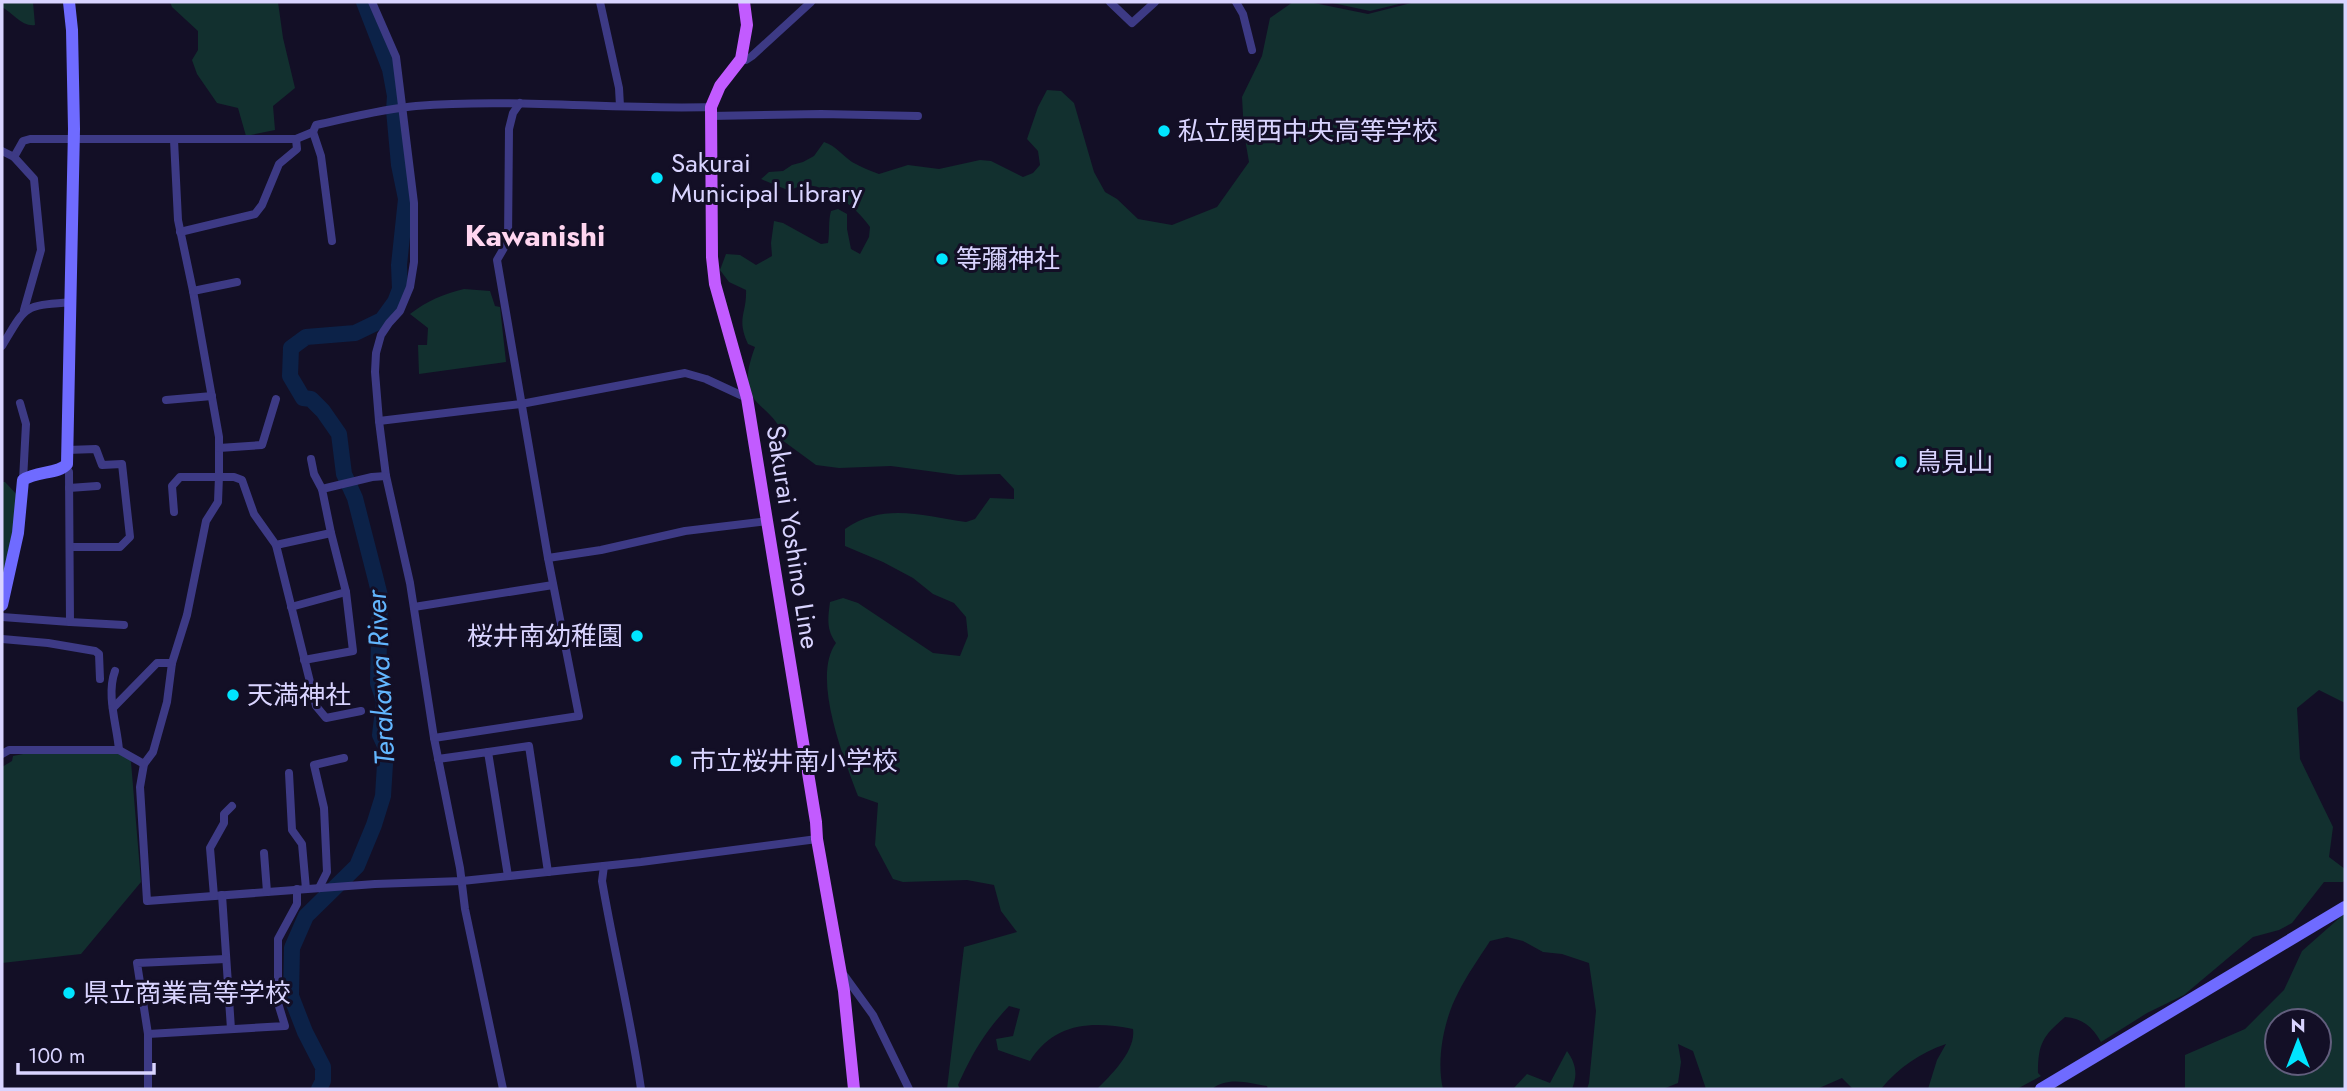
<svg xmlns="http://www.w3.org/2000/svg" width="2347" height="1091" viewBox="0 0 2347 1091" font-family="Jost,'Noto Sans JP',sans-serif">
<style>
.green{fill:#12302f;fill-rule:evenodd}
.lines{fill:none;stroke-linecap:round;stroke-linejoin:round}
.river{stroke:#0c2248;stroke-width:16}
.street{stroke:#3d3a85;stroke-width:8}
.secondary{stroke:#6f6bff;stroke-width:12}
.primary{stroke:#c25bff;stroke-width:12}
.poi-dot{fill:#00e5ff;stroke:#130f26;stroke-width:2.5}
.labels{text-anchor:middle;stroke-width:6;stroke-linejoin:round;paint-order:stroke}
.poi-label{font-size:26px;fill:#d9d4ff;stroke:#130f26;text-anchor:start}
.street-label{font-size:26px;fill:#d9d4ff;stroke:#130f26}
.water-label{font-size:28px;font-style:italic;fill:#62b6ff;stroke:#130f26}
.quarter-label{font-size:30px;font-weight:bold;fill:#ffd6f0;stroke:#130f26}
</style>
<rect width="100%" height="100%" fill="#130f26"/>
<g class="green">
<path d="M2 2H33L35 25C22 27 13 13 2 7Z"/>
<path d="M170 2H278L283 38 295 88 273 106 275 130 246 136 238 108 217 103 197 74 192 60 198 50V31L172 7Z"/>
<path d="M1293 2H1309L1368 14 1415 2H2345V703L2319 690 2297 708 2300 759 2333 827 2329 857 2345 869V880L2343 882H2324L2292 923 2279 930 2253 937 2184 995 2147 1013 2101 1042C2093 1027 2082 1018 2065 1017 2043 1036 2038 1043 2038 1073L2041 1076 2017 1089H1928L1937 1060 1946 1044C1920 1053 1899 1067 1881 1089H1853L1842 1078 1817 1089H1706L1693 1051 1678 1044 1681 1062 1678 1083 1663 1089H1587L1589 1083 1596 1011 1589 963 1562 954 1543 952 1523 941 1507 937 1490 941C1479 958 1467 975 1458 993 1444 1019 1436 1060 1443 1089H1268L1267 1086C1250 1083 1227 1076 1212 1089H1097C1111 1075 1136 1051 1133 1029 1092 1021 1055 1022 1030 1061L998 1050 996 1039 1013 1036 1020 1009 1009 1006C984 1033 973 1052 958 1085L960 1089H947L964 947 1017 932 1001 911 994 885 967 880 903 882 893 879 875 845 878 803 858 796C844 759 811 677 836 643 826 629 828 618 830 602L843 598 858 603 933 653 960 656 968 636 966 617 954 603 933 594 913 578 883 562 845 546V529C884 502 923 516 966 522L975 519 990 498 1014 499V489L1000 474 958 475 891 466 839 468 816 465 782 440C783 420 761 410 752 396 743 382 750 361 755 347L748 344C736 318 747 314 746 290L729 282 720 270 726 254 740 255 756 265 772 256 771 243 774 221 783 223 821 244 828 243C830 232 828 222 831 211L838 209 847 214V229L851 249 860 254 869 237 870 227C856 206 815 172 790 191L761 179 769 172 783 171 792 165 803 162 814 156 824 142C836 146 842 155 852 162 861 167 870 171 879 174L908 165 939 169 980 160 991 161 1023 177 1033 173 1040 165 1038 151 1027 139 1038 107 1047 90 1061 91 1074 103 1094 172 1105 192 1117 199 1138 219 1172 225 1217 207 1249 162 1244 133 1242 97 1262 56 1270 18Z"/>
<path d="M1328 2H1407L1370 11Z"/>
<path d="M464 289 490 291 495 306 500 307 506 362 419 374 418 345H427L428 328 410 314C427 301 443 294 464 289Z"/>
<path d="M2 482H5L20 498 2 580Z"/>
<path d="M28 753 127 754 131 762 141 882 81 954 2 963V767L12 761 13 756Z"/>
<path d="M2345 913V1089H2185V1055L2245 1029 2284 990 2302 951ZM2277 1021H2319V1063H2277Z"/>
<path d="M1567 1051C1576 1064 1578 1074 1572 1089H1513L1527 1074 1550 1083Z"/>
</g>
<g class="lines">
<path class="river" d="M319 1089 323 1081V1067L305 1032 291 996 292 948 306 916 357 866 374 825 383 796 386 748 380 735 384 701 378 683 380 596 375 576 355 498 344 474 339 434 323 411 311 399 303 398 290 376 291 348 306 337 355 333 382 320 395 302 400 289 399 265 406 199 399 165 394 110 395 96 390 69 364 2"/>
<g class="street">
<path d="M372 2 396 57 414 203V262L410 287 400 311 389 323 381 335 376 353 375 372 379 421 386 476 410 583 434 738 460 868 465 909 503 1089"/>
<path d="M600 2 619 88 620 106"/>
<path d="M1110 2 1132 23 1155 2"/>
<path d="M1236 2 1243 14 1252 50"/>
<path d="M741 59 746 60 752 56 811 2"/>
<path d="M710 116 821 114 918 116"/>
<path d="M313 132 321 156 332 241"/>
<path d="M174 140 178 220 193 291 219 437V476L218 502 206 521 187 615 172 663 167 702 153 752 144 764 140 787 147 901 375 884 462 881 641 862 817 839"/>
<path d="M2 151 14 157 23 141 30 139H296L313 132 316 125C349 118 382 109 416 106 514 98 613 110 711 107"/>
<path d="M14 157 34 179 41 250 24 310"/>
<path d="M180 232 255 214 262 205 279 164 297 149 296 139"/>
<path d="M193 291 237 282"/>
<path d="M2 346C27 304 23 306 72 302"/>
<path d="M166 400 212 396"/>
<path d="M20 403 26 424 23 480"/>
<path d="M379 421 521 404 685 373 706 379 747 398"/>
<path d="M219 448 262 445 276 399"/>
<path d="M67 450 96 449 102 465 122 464 130 537 120 547H70"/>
<path d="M311 459 314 474 322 489"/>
<path d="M69 488 97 486"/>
<path d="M174 512 172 486 180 477H234L242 480 254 514 276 545 331 533 322 489 372 477 386 476"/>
<path d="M276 545 316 706 326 718 361 711"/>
<path d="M548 558 601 550 685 531 768 521"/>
<path d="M291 607 346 592"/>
<path d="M414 607 553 585"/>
<path d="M2 617 70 622 69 472 66 468"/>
<path d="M70 622 124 625"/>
<path d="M2 639 48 643 95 651 99 654 100 679"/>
<path d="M304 660 353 651 346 592 331 533"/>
<path d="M115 671C106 695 117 725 119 750"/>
<path d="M113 708 157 663H172"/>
<path d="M434 738 579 716 548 558 497 260 508 241 509 129 513 113 520 103"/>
<path d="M488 752 529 746 548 872"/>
<path d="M2 754 9 750H119L144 764"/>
<path d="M438 759 488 752 508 876"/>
<path d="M289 773 292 830 302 844 306 889"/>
<path d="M264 853 267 892"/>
<path d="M604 866 602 881C614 951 631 1019 641 1089"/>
<path d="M319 888 327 872 324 808 314 765 344 758"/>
<path d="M222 895 231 1029"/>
<path d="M214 896 210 848 224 823V814L232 806"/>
<path d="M844 975 873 1015 909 1089"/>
<path d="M148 1034 285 1026 278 1003V939L297 904V889"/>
<path d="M148 1089V1034L137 963 226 959"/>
</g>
<g class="secondary">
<path d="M2 605 18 533 23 480C37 471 59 474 67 464L74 129 72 30 69 2"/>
<path d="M2041 1089 2345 907"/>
</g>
<path class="primary" d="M744 2 747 25 741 59 720 86 711 107 712 257 715 284 747 398 816 822 817 839 844 991 854 1089"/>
</g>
<g class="poi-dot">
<circle cx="1164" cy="131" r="7"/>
<circle cx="657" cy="178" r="7"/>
<circle cx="942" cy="259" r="7"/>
<circle cx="1901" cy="462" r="7"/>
<circle cx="637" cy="636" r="7"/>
<circle cx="233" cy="695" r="7"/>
<circle cx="676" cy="761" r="7"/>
<circle cx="69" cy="993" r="7"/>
</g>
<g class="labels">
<g class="poi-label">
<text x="1178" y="140">私立関西中央高等学校</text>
<text x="671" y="172">Sakurai<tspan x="671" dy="30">Municipal Library</tspan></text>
<text x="956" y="268">等彌神社</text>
<text x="1915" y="471">鳥見山</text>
<text x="623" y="645" text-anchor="end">桜井南幼稚園</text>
<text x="247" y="704">天満神社</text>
<text x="690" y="770">市立桜井南小学校</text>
<text x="83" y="1002">県立商業高等学校</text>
</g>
<g class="street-label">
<text transform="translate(793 537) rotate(81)" y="9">Sakurai Yoshino Line</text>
</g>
<g class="water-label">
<text transform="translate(380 678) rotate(-93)" y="10">Terakawa River</text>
</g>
<g class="quarter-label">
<text x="535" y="246">Kawanishi</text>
</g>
</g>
<rect width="2347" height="1091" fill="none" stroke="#d9d4ff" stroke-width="7"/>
<g transform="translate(2298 1042)"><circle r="33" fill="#130f26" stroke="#625e7d" stroke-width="2"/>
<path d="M0-5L12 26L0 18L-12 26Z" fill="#00e5ff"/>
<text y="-10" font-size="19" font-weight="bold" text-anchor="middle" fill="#d9d4ff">N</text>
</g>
<path d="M18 1063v10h136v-10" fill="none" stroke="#d9d4ff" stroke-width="3.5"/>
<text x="28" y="1063" font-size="21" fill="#d9d4ff" stroke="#130f26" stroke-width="5" paint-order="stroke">100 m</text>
</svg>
